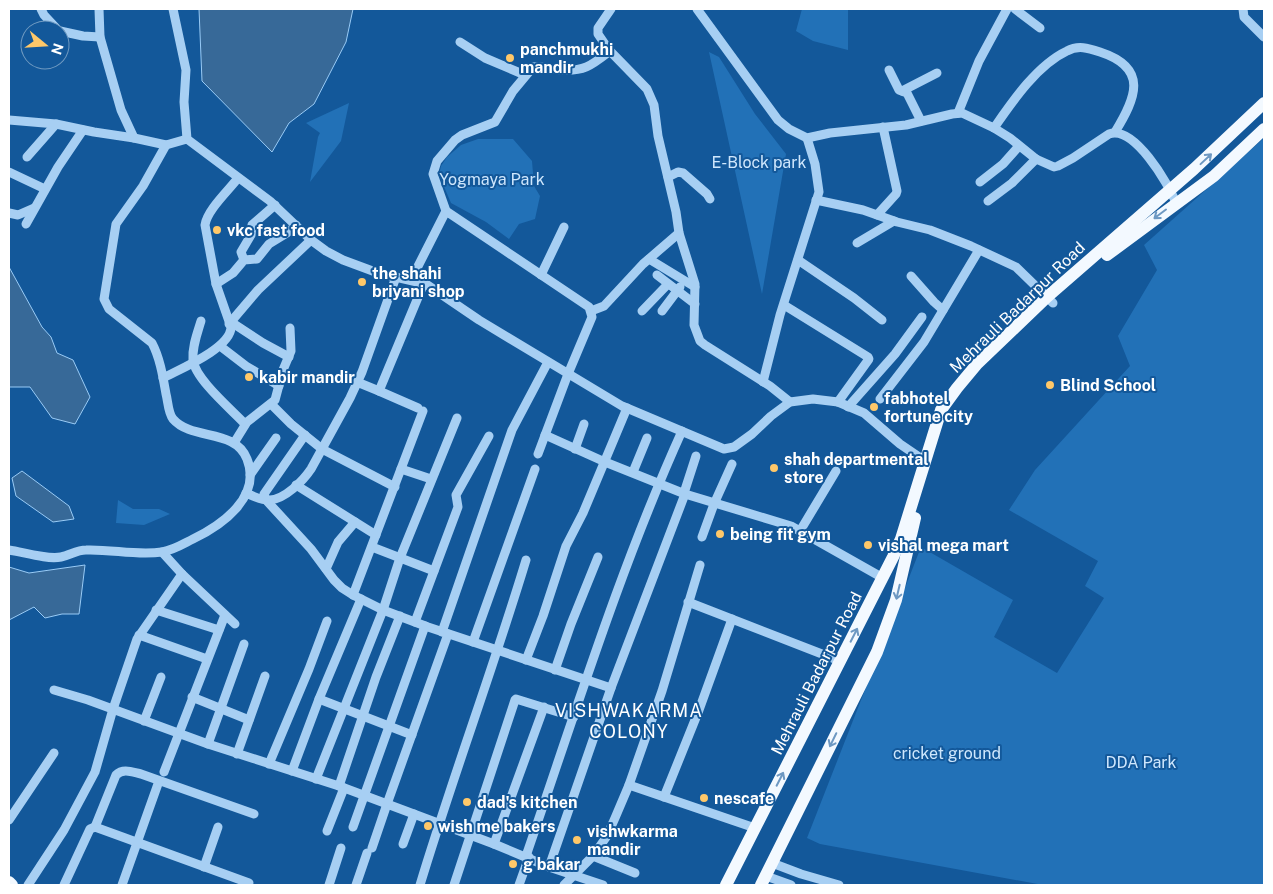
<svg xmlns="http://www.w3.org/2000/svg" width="1273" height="894" viewBox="0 0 1273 894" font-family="'Public Sans',sans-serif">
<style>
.green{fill:#2271b7}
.water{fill:#376998;stroke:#99cbf6}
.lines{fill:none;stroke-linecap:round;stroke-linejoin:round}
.minor{stroke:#a7cff3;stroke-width:9}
.major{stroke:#f3f9ff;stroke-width:12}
.oneway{stroke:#6d98c2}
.poi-dot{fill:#ffc869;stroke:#13589a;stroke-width:2}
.labels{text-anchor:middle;stroke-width:4;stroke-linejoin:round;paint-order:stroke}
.poi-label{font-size:16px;font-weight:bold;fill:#fff;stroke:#13589a;text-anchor:start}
.park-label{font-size:16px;fill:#cfe7fd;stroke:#13589a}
.street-label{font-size:16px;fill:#fff;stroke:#13589a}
.neighbourhood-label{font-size:18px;letter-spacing:1px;fill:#fff;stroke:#13589a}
</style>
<rect width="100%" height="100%" fill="#13589a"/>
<g class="green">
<path d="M802 9H848V50L813 41 796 31Z"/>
<path d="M709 52 719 57 755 114 786 154 762 294Z"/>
<path d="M349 103 341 141 310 182 318 137 320 133 306 123Z"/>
<path d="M1264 138V885H1043L820 844 807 838 921 547 1013 600 994 637 1057 673 1104 598 1085 586 1098 561 1009 510 1035 470 1130 366 1118 336 1157 270 1144 245Z"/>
<path d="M478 139H513L532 161 534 186 540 196 535 219 519 224 509 239 486 222 451 203 439 175 441 166 447 157 461 145Z"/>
<path d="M118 500 133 509H159L170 514 144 525 116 523Z"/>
</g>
<g class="water">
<path d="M199 9H353L346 42 314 104 289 123 272 152 202 81Z"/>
<path d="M9 267 42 327 51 337 57 353 73 360 90 397 75 424 52 418 30 387H9Z"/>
<path d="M22 471 69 506 74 519 53 522 16 496 12 478Z"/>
<path d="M85 565 79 614H62L45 618 34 607 9 620V567L29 573Z"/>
</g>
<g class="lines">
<g class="minor">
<path d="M41 9 44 15 58 30"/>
<path d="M99 9 100 37 121 110 134 138"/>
<path d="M173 9 186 70 184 102 187 139 270 201 311 240 326 251 343 260 378 273 426 284 479 320 622 406 724 449 734 447 752 434 771 416 790 402 813 399 838 402 864 413 900 444 925 461"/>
<path d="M611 9 598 28V34L609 50 647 89 654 105 658 136 676 212 679 233 695 284 694 325 700 341 705 345 770 386 790 402"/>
<path d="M697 9 778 120 789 129 807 138 830 133 906 125 952 114 962 113 994 128 1010 138 1036 159 1054 167 1058 166 1073 158 1109 134C1134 125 1168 183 1176 203"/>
<path d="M1015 9 1040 28"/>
<path d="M1243 9 1244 17 1264 37"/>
<path d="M60 31 83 36 100 37"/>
<path d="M460 42 485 58 525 75"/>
<path d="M889 70 899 90 907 93 921 121"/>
<path d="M902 91 937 73"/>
<path d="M958 113 979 61 1007 9"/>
<path d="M9 120 56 124 94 132 134 138 166 145 187 139"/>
<path d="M994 128C1012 102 1037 65 1067 51 1078 45 1088 48 1100 52 1149 68 1136 98 1115 132"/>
<path d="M27 157 56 124"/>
<path d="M9 172 45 189"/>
<path d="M668 177 678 172 683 173 707 194 710 199"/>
<path d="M980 182 1003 164 1019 146"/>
<path d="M816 200 863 210 897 222 930 230 971 246 1016 267 1053 303"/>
<path d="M988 201 1012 183 1036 159"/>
<path d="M446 211 433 174 437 161 455 140 462 135 495 122 513 91 533 67C542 66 551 69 560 70 584 72 592 65 610 51"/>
<path d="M9 213 18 215 34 208"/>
<path d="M877 215 896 194 897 191 883 127"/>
<path d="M26 224 58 167 83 130"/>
<path d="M857 243 894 221"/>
<path d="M649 259 695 287"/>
<path d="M244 260 241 252 251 235 252 225 275 205"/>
<path d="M798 260 854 298 882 320"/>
<path d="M541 275 564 227"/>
<path d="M657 275 695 304"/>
<path d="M911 276 934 302 943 310"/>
<path d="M411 280 446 211 589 307 592 317 568 374 538 454"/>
<path d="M216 284 233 273 244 260 257 259 269 244 287 233 296 225"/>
<path d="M784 305 868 357 869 359 838 402"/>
<path d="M591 311 604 306 643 264 679 233"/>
<path d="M642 311 668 284"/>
<path d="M662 311 680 287"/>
<path d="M201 321C197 334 192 347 193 360 195 379 232 410 245 424"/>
<path d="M231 322 263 343 289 357"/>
<path d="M229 324 258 290 311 240"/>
<path d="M220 346 246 366 279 386"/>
<path d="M163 378C180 369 231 348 231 327L216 284 205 225C207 210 229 190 238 178"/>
<path d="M357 382 379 391"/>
<path d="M763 382 780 315 819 192 815 164 807 138"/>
<path d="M880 399 924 342 979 250"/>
<path d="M271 404 291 424 322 449 395 487"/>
<path d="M848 407 895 354 922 317"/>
<path d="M418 408 379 391 424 283"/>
<path d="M305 435 264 494 266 500 311 549 334 580 342 588 353 595 383 610 428 627 611 688"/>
<path d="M545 435 605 462 685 494 791 526 883 578"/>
<path d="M234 443 247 422 275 400 283 370 291 351 290 328"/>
<path d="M575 449 584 424"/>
<path d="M401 469 431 479"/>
<path d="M633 472 647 438"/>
<path d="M250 475 276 438"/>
<path d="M296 485 376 535"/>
<path d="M246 493C253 496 262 501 270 500 285 499 303 481 311 469L350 398 362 372 396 277"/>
<path d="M684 493 696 456"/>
<path d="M800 531 836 471"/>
<path d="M702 537 714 504 732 464"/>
<path d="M372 547 434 571"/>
<path d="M9 550C23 552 47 560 61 557 70 555 77 550 86 550 112 549 137 556 162 552 174 550 183 544 193 539 222 525 262 497 247 459 235 428 192 441 173 419 168 413 168 401 166 394 163 377 160 358 152 343L109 309 104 299 116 224 143 186 166 145"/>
<path d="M162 552 182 574 235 624"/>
<path d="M326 569 338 542 355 522"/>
<path d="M353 595 423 411"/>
<path d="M688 602 840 661"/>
<path d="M156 610 219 630"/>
<path d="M415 622 458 507 456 495 489 436"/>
<path d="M442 632 512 430 548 362"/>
<path d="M139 635 207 659"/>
<path d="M473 642 535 469"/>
<path d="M526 660 543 616 566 546 583 513 627 408"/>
<path d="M555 670 571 624 598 557"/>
<path d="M54 690 88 700 208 744 339 786 494 844 549 867 603 885"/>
<path d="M192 697 249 720"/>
<path d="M319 699 412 735"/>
<path d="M144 721 161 677"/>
<path d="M208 744 244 644"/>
<path d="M237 754 265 676"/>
<path d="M269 764 309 669 327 621"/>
<path d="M292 771 319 699 361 599"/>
<path d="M164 772 225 615"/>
<path d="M316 779 383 610 400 558 457 418"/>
<path d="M629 785 755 828"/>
<path d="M339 786 376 677 400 616"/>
<path d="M664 797 699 710 732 619"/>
<path d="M9 820 54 753"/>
<path d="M95 827 116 775C123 768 132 772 141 774L254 814"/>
<path d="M353 827 425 626"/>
<path d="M327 831 344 788"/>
<path d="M403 844 414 814"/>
<path d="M494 844 544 707"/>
<path d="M372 848 387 804 448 634"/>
<path d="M526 856C575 714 620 568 682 431"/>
<path d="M593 856 635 873"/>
<path d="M772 863 801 874 839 885"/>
<path d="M204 867 218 827"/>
<path d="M549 867 611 688 685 494"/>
<path d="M766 876 791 885"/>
<path d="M28 885 64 830 95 772 113 709 137 639 182 574"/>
<path d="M64 885 90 829 95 827 249 883 248 885"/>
<path d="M122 885 159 781"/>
<path d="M329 885 341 848"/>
<path d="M356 885 367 853"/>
<path d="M420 885C453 776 493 669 526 560"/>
<path d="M454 885 515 700 516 699 574 717"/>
<path d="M519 885 529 857"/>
<path d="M564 885 593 856 607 836 615 818 629 785 662 691 700 565"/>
</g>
<g class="major">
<path d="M1107 255 1214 176 1264 129"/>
<path d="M9 882 12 885"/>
<path d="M726 885 893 557 901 539 941 410 957 388 977 364 1047 297 1194 169 1264 103"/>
<path d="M761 885 877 652 896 600 915 518"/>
</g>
</g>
<defs><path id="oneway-shaft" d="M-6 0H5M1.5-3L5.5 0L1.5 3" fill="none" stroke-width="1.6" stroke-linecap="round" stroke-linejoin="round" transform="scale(1.25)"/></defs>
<g class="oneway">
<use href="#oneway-shaft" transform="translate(1206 159) rotate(-43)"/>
<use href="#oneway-shaft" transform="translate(1160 214) rotate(143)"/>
<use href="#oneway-shaft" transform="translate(898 592) rotate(103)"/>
<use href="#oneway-shaft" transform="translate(854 635) rotate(-63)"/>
<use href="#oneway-shaft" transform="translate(833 740) rotate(116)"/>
<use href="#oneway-shaft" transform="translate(780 779) rotate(-63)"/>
</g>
<g class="poi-dot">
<circle cx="510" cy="58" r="5"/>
<circle cx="217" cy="230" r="5"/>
<circle cx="362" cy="282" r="5"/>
<circle cx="249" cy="377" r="5"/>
<circle cx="1050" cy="385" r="5"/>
<circle cx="874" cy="407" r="5"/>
<circle cx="774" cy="468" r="5"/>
<circle cx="720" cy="534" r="5"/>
<circle cx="868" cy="545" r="5"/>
<circle cx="704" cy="798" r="5"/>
<circle cx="467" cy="802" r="5"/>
<circle cx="428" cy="826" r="5"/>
<circle cx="577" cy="840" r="5"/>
<circle cx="513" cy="864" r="5"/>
</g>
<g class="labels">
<g class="poi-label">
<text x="520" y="55">panchmukhi<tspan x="520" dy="18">mandir</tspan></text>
<text x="227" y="236">vkc fast food</text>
<text x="372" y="279">the shahi<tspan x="372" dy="18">briyani shop</tspan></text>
<text x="259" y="383">kabir mandir</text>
<text x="1060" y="391">Blind School</text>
<text x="884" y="404">fabhotel<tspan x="884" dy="18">fortune city</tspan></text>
<text x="784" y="465">shah departmental<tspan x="784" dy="18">store</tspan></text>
<text x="730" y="540">being fit gym</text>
<text x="878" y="551">vishal mega mart</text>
<text x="714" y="804">nescafe</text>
<text x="477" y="808">dad's kitchen</text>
<text x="438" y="832">wish me bakers</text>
<text x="587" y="837">vishwkarma<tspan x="587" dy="18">mandir</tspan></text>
<text x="523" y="870">g bakar</text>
</g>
<g class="park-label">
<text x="759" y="168">E-Block park</text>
<text x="492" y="185">Yogmaya Park</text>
<text x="947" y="759">cricket ground</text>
<text x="1141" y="768">DDA Park</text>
</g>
<g class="street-label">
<text transform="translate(1017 307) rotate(-44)" y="6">Mehrauli Badarpur Road</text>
<text transform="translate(816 673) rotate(-63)" y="6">Mehrauli Badarpur Road</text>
</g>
<g class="neighbourhood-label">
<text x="629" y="717">VISHWAKARMA<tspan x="629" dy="21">COLONY</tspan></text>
</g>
</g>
<rect width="1273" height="894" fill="none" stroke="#ffffff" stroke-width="20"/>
<g transform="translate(45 45) rotate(108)"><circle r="24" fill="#13589a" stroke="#719bc2"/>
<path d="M0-4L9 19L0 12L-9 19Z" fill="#ffc869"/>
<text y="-8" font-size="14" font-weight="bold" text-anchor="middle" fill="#ffffff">N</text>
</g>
</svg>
